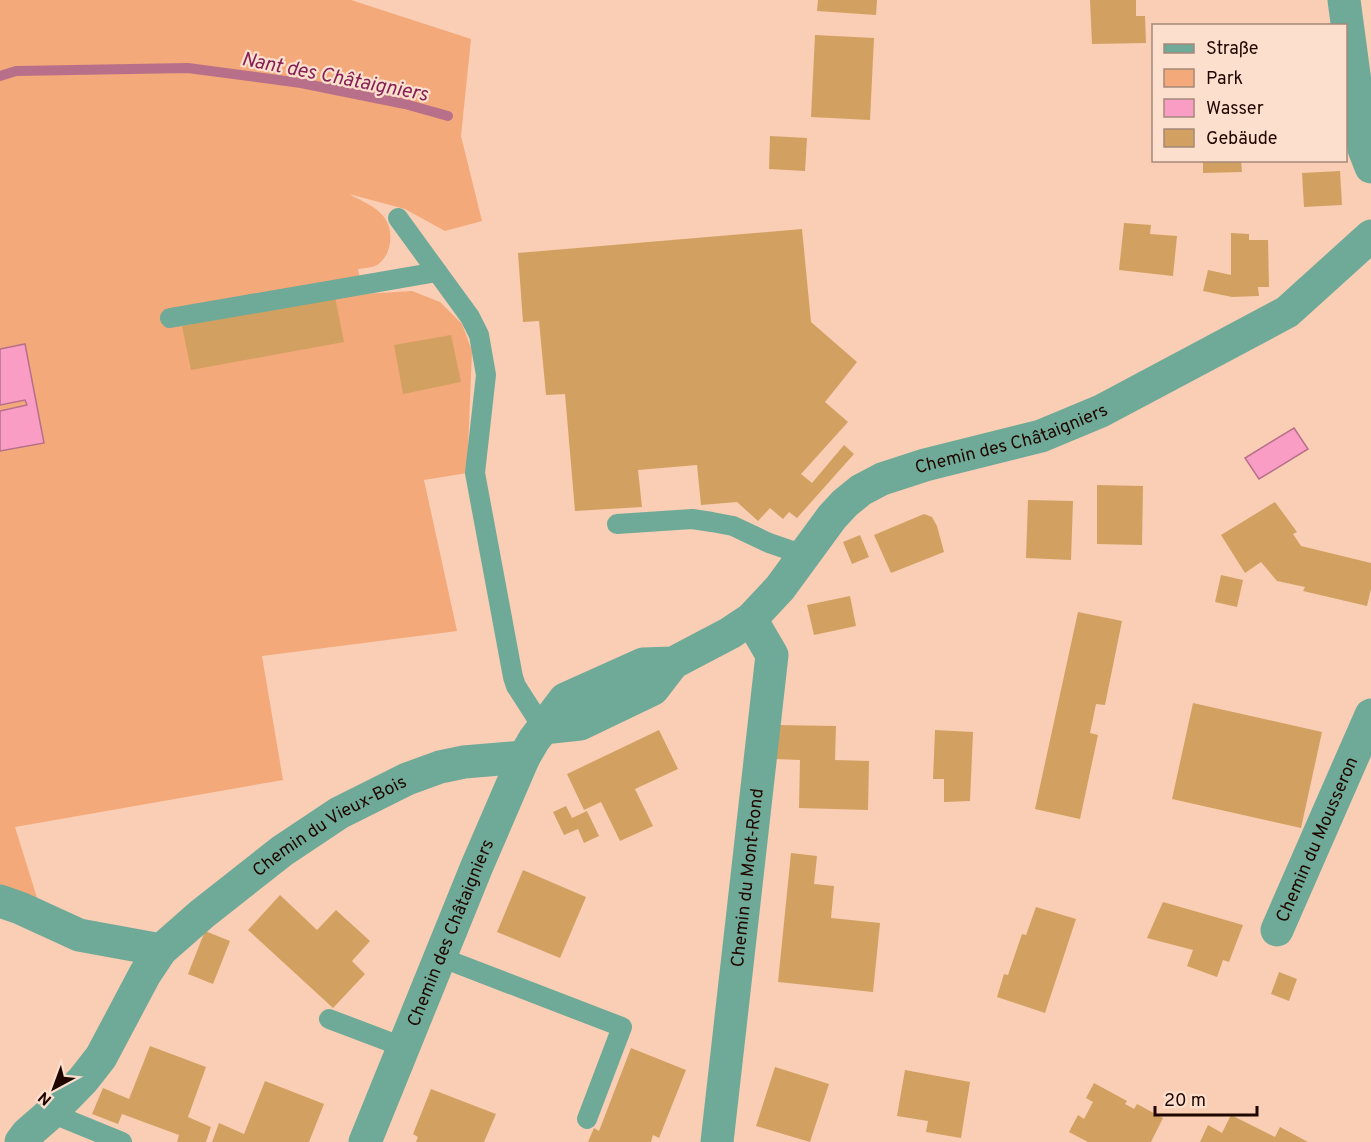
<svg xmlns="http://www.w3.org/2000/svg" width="1371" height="1142" viewBox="0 0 1371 1142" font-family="Overpass,sans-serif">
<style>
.green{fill:#f3a97a}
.water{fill:#f99dc5;stroke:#b8708a;stroke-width:1.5}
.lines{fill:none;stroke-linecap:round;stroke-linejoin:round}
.stream{stroke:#b8708a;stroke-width:10}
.building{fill:#d2a161}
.lane{stroke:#6faa98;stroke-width:20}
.street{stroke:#6faa98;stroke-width:33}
.labels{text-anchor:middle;stroke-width:4.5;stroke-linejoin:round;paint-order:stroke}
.street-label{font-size:18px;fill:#1f0700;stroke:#fcdfcd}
.water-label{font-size:20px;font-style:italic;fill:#842056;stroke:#fcdfcd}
</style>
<rect width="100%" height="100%" fill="#f9ceb4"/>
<path class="green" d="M0 0H351L471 39 461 136 482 221 445 231 405 209 349 194C361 201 381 208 387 222 394 236 390 257 377 265 372 268 364 268 358 269L363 294 412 291 440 302 462 324 472 351 467 473 424 480 457 631 262 656 283 780 15 827 38 901 0 888Z"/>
<g class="water">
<path d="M25 344 44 443 0 451V411L27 405 25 400 0 405V349Z"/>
<path d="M1294 428 1308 449 1259 479 1245 458Z"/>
</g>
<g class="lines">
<path class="stream" d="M0 76 16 71 188 68 301 83 405 104 448 116"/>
</g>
<g class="building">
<path d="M818 0H877L876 15 817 11Z"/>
<path d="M1090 0H1136V16H1145L1146 43 1092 44Z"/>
<path d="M815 35 874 38 870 120 811 117Z"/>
<path d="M770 136 807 138 805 171 769 169Z"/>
<path d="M1203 160H1241L1242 172 1203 173Z"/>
<path d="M1340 171 1342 205 1304 207 1302 173Z"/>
<path d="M1124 223 1151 225 1150 234 1177 236 1173 276 1119 270Z"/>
<path d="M802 229 811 322 857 362 825 402 848 422 801 474 812 483 844 445 854 454 797 518 789 512 783 519 770 508 758 521 737 502 701 505 697 465 638 470 642 507 575 511 565 394 546 395 539 321 523 322 518 253Z"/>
<path d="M1231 233 1249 234V240H1268L1269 287H1258L1259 296 1232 297 1203 291 1208 270 1231 275Z"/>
<path d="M335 297 344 342 191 370 182 326Z"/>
<path d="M451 335 461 382 403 394 394 345Z"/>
<path d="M1097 485 1143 486 1142 545 1097 544Z"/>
<path d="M1028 500 1073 501 1071 560 1026 558Z"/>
<path d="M1275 502 1297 532 1293 534 1301 546 1371 563V589L1367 606 1303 591 1305 587 1277 581 1261 562 1245 573 1221 535Z"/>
<path d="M924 514 932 517 937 526 944 552 891 573 874 535Z"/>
<path d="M860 535 869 557 852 564 843 542Z"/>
<path d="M1221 575 1243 580 1237 607 1215 602Z"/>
<path d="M850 596 856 626 814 635 807 605Z"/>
<path d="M1078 612 1122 621 1105 705 1096 704 1090 733 1098 735 1080 819 1035 809Z"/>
<path d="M1193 703 1322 732 1301 828 1172 799Z"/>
<path d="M776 725 836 726 835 760 869 761 868 810 799 808 800 760 775 759Z"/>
<path d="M659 730 678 769 635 789 653 826 620 841 601 802 584 810 567 774Z"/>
<path d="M935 730 973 732 970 801 944 802V779H933Z"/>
<path d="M566 806 572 818 587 811 599 836 584 843 578 829 564 835 553 812Z"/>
<path d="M791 853 817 856 814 884 834 886 831 918 880 923 873 992 778 982Z"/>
<path d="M523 870 586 897 560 958 497 932Z"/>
<path d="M280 895 317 930 336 910 370 941 352 961 365 974 333 1008 248 930Z"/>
<path d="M1163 902 1243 925 1229 962 1223 960 1217 977 1187 966 1193 950 1147 938Z"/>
<path d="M1036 907 1076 919 1045 1013 997 997 1004 974 1008 975 1022 934 1026 935Z"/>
<path d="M205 931 230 941 213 984 188 974Z"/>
<path d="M1279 972 1297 979 1289 1001 1271 994Z"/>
<path d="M150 1046 206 1067 188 1117 211 1127 206 1142H177L179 1135 122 1114 118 1124 92 1114 103 1088 129 1099Z"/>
<path d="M631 1048 686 1070 659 1138 653 1135 651 1142H588L594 1128 599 1131Z"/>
<path d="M775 1067 829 1084 810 1142 756 1126Z"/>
<path d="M905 1070 970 1082 961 1138 926 1132 928 1121 897 1116Z"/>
<path d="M265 1081 324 1104 309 1142H212L219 1123 244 1134Z"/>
<path d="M1094 1083 1127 1101 1125 1104 1134 1109 1137 1104 1163 1118 1151 1142H1088L1069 1132 1078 1115 1084 1119 1093 1102 1086 1098Z"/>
<path d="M431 1089 496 1114 484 1142H416L418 1137 413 1134Z"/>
<path d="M1231 1115 1275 1137 1280 1127 1308 1142H1200L1208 1125 1222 1133Z"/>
</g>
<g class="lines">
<g class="lane">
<path d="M398 218 470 317 479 335 486 375 475 473 513 677 516 686 543 728"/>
<path d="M170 318 437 272"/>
<path d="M617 524 692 519 712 522 733 526 769 543 804 555"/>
<path d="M440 957 622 1027 587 1119"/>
<path d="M329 1019 403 1047"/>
<path d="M51 1113 122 1142"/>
</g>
<g class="street">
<path d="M1344 0 1364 149 1371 167"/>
<path d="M543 728 580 724 653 689 673 663"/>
<path d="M0 901 20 908 79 935 161 950"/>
<path id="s1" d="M1277 930 1371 715"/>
<path id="s2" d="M21 1142 27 1134 51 1113 83 1080 101 1057 145 974 161 950 202 914 282 851 339 813 407 779 440 767 464 762 524 757"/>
<path id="s3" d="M365 1142 477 866 524 757 534 740 565 699 643 664 673 663 730 633 751 619 780 588 832 517 845 503 861 490 882 479 925 465 1041 436 1101 411 1287 312 1371 236"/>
<path id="s4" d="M717 1142 772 655 751 619"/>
</g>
</g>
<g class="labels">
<g class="street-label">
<text dy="6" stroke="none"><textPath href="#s3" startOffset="1022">Chemin des Châtaigniers</textPath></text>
<text dy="6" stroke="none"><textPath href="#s2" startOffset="450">Chemin du Vieux-Bois</textPath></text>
<text dy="6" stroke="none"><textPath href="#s1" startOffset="99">Chemin du Mousseron</textPath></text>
<text dy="6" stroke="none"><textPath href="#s4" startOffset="266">Chemin du Mont-Rond</textPath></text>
<text dy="6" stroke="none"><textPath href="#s3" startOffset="226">Chemin des Châtaigniers</textPath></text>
</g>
<g class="water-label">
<text transform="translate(335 76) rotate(11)" y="7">Nant des Châtaigniers</text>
</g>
</g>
<rect x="1152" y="24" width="195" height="138" fill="#fcdfcd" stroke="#a4897b" stroke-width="1.5"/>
<rect x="1164" y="44" width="30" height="9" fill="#6faa98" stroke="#a4897b" stroke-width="1.5"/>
<text x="1206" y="54" font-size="18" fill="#1f0700">Straße</text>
<rect x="1164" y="69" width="30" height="18" fill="#f3a97a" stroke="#a4897b" stroke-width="1.5"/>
<text x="1206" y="84" font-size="18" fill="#1f0700">Park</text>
<rect x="1164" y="99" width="30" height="18" fill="#f99dc5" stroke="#a4897b" stroke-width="1.5"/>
<text x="1206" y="114" font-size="18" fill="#1f0700">Wasser</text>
<rect x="1164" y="129" width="30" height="18" fill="#d2a161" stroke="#a4897b" stroke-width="1.5"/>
<text x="1206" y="144" font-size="18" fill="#1f0700">Gebäude</text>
<g transform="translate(54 1088) rotate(221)" stroke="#fcdfcd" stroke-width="4.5" paint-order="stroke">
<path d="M0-4.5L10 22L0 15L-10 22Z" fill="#1f0700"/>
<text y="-9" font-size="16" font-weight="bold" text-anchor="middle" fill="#1f0700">N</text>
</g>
<path d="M1155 1106v9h102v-9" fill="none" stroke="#1f0700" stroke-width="3"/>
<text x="1164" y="1106" font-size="18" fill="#1f0700" stroke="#fcdfcd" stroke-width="4.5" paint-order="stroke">20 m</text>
</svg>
